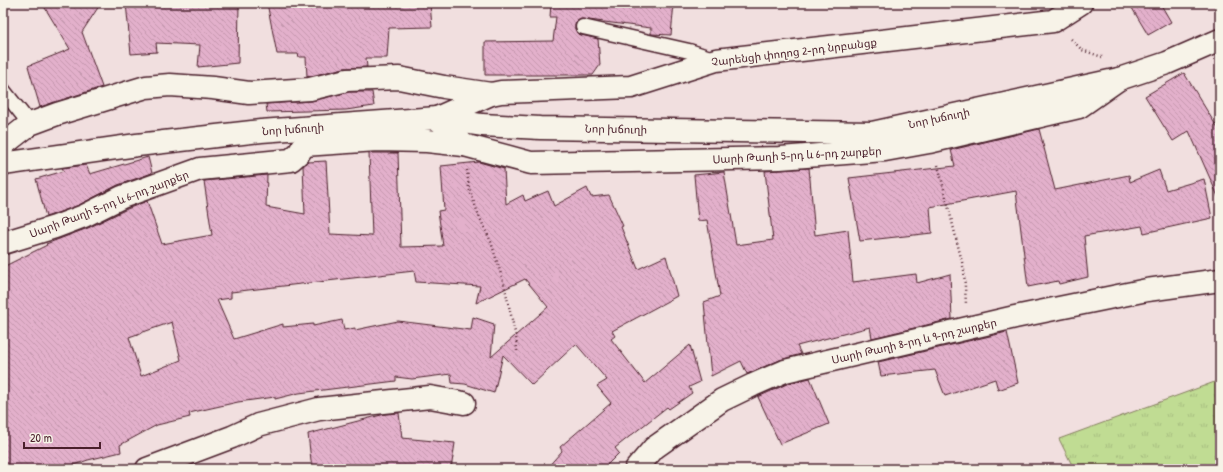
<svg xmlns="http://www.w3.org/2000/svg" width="1223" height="472" viewBox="0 0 1223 472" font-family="'Patrick Hand','Noto Sans Armenian',sans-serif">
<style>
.grass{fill:url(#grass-tufts);stroke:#857e5f}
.building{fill:url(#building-back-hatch);stroke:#4a1f2b;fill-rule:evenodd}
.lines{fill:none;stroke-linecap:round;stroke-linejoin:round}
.service-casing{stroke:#4a1f2b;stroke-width:17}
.minor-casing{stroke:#4a1f2b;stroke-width:25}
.secondary-casing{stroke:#4a1f2b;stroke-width:25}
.path{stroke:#4a1f2b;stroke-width:2.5;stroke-dasharray:1 3;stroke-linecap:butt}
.service{stroke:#f7f3e8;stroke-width:14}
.minor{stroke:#f7f3e8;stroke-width:22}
.secondary{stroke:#f7f3e8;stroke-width:22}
.labels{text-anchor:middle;stroke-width:3;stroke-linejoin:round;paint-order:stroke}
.street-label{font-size:11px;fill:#4a1f2b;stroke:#f7f3e8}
</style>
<defs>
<pattern id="grass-tufts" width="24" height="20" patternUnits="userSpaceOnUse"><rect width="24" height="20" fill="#c0dc93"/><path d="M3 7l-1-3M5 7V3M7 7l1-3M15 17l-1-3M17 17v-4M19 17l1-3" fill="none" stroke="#a6bc7f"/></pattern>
<pattern id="building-back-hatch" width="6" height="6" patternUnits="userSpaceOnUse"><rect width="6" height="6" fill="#e3b0cb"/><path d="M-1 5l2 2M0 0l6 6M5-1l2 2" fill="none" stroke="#c497ae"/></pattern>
</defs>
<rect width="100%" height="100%" fill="#f1dfdf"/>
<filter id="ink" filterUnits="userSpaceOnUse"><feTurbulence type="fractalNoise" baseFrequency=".025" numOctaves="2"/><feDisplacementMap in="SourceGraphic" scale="8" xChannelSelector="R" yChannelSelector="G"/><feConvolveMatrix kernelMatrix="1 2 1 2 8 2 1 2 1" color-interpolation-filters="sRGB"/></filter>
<g filter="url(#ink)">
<path class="grass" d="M1220 380V469H1074L1059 439Z"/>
<g class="building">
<path d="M42 3H101L82 32 102 87 40 107 28 66 70 49Z"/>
<path d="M126 3H239L238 63 198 67 200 45 156 43 157 52 131 54Z"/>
<path d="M267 3H430L432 27 389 28 387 58H366L367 67 344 68 307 77 306 57H299L298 54H277Z"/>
<path d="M551 3H674L671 35 651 34V28L581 19 577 21 575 25V29L577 33 581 35 598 39 600 65 593 75H485V42L553 41 556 17H550Z"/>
<path d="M1129 3H1160L1171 22 1148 35Z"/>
<path d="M1184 73 1220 132V201L1189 131 1173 141 1145 96Z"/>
<path d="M349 92H372L374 106 346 110 267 112 266 104 311 101Z"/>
<path d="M1039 129 1055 190 1129 175 1130 182 1159 170 1166 190 1204 179 1212 218 1144 233 1142 226 1084 236 1088 277 1059 284 1058 281 1028 287 1016 191 930 207 932 233 860 241 849 178 955 166 951 150Z"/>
<path d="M369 153H398L401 247 443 246 438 211 444 210 441 166 479 162 504 169 506 204 523 195 525 201 548 191 554 206 587 188 591 197 609 195 623 226 621 227 638 269 666 256 677 296 612 331 615 336 611 339 645 383 690 345 700 382 689 387 692 393 669 409 667 407 615 448 619 453 603 469H546L562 451 560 447 611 403 597 386 607 380 576 344 532 385 503 355 494 393 465 384 452 383 451 374 412 379 396 377V381L299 393 275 399V397L238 402 189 413 190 417 157 425 120 445 121 452 88 460 62 469H3V267L47 245 46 244 88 228 127 209 147 201 162 244 212 235 204 181 267 175 266 207 305 214 303 166 308 162 326 161 330 234 372 236ZM414 271 416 282 480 286 476 303 525 279 548 307 491 357 494 324 473 317 471 330 398 321 355 330V328L344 330 342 320 313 326V324L283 327V324L234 339 217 300 231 298V292ZM172 322 181 360 141 376 129 337Z"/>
<path d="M148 157 152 173 118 185 79 205 46 217 36 179 64 171 62 168 86 165 90 174Z"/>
<path d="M809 168 815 235 848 230 853 282 916 274 917 283 950 274 952 319 872 338 870 327 797 346 801 354 780 360 747 374 741 361 711 376 704 302 720 296 707 220 698 221 694 175 724 172 736 245 773 240 765 171Z"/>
<path d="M1007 332 1018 383 998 390 995 379 945 396 935 370 881 376 878 362Z"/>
<path d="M810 378 829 424 780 444 758 397 789 383Z"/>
<path d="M399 413 402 438 455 443 451 469H312L308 434 385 414Z"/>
</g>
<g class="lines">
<defs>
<g id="service">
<path d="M583 27 689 51 716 60"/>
<path d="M3 90 30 124"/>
</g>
<g id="minor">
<path d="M1081 3 1053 21 716 60 631 87 501 92 491 94 437 118 464 145 531 163 780 158 885 150 929 142 1079 107 1119 79"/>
<path d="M3 145 30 124 57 114 146 87 170 85 213 88 249 93 310 89 347 80 399 78 444 87 491 94"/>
<path d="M304 145 377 140 427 141 464 145"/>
<path d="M3 243 55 227 84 216 122 197 200 169 291 160 299 153 315 127"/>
<path d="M147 469 232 437 258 425 319 409 430 397 464 403"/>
<path d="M636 469 654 448 722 400 753 385 785 371 1015 317 1147 290 1220 280"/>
</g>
<path id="secondary" d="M3 164 137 145 261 131 437 118 482 125 540 128 872 133 1119 79 1167 63 1220 40"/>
</defs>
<use href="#service" class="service-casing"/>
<use href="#minor" class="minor-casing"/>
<use href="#secondary" class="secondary-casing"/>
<g class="path">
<path d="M1071 39 1082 50 1102 57"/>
<path d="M938 165 964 270 966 304"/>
<path d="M467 170 469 188 479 216 491 242 504 284 516 337 517 351"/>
</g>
<use href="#service" class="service"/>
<use href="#minor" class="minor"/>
<use href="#secondary" class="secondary"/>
</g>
</g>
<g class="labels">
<g class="street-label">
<text transform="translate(794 52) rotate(-7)" y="4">Չարենցի փողոց 2-րդ նրբանցք</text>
<text transform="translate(939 118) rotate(-12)" y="4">Նոր խճուղի</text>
<text transform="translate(293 129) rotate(-4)" y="4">Նոր խճուղի</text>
<text transform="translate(616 129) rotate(1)" y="4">Նոր խճուղի</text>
<text transform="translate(797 155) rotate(-3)" y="4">Սարի Թաղի 5-րդ և 6-րդ շարքեր</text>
<text transform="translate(109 204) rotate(-21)" y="4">Սարի Թաղի 5-րդ և 6-րդ շարքեր</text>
<text transform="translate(914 341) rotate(-13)" y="4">Սարի Թաղի 8-րդ և 9-րդ շարքեր</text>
</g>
</g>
<rect width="1223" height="472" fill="none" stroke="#f7f3e8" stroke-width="16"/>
<rect x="8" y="8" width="1207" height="456" fill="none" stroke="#4a1f2b" stroke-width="1.5" filter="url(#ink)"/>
<path d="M24 442v6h76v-6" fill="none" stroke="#4a1f2b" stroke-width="2"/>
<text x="30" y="442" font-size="12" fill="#4a1f2b" stroke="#f7f3e8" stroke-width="3" paint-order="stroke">20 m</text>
</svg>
